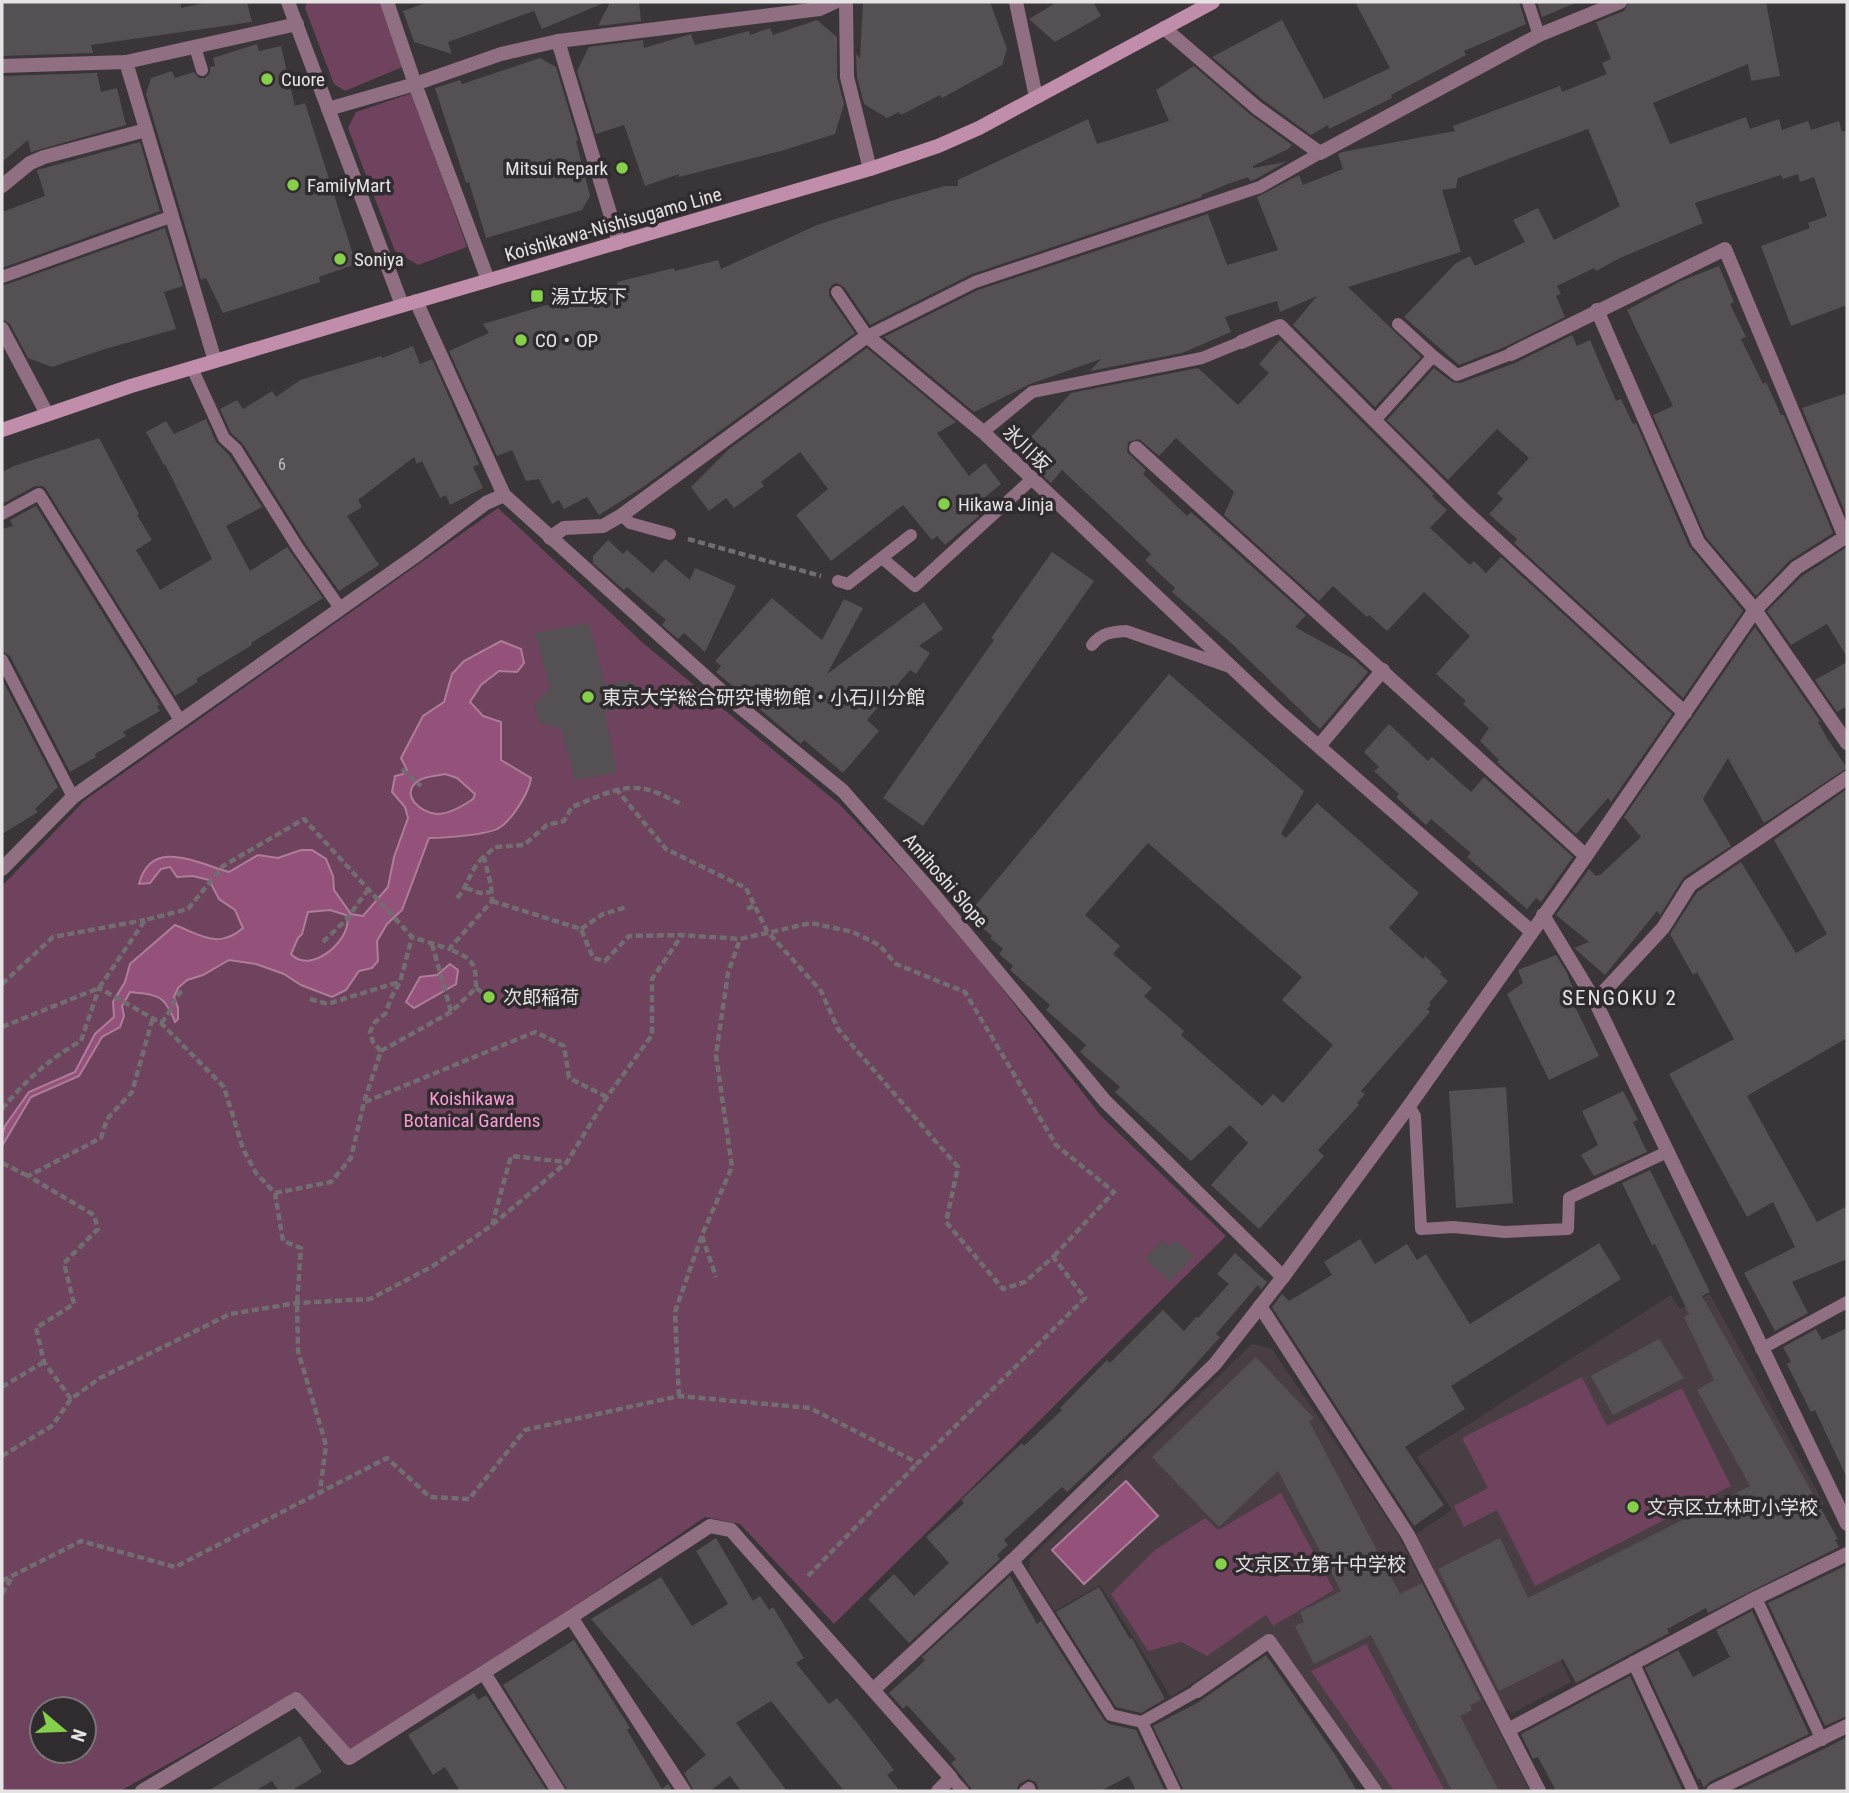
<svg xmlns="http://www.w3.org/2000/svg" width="1849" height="1793" viewBox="0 0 1849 1793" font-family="'Roboto Condensed','Noto Sans JP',sans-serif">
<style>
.built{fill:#493e44}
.green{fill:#6f425d;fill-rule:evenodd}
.water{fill:#94517a;stroke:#ad7d9a;stroke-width:2;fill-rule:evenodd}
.building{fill:#555053;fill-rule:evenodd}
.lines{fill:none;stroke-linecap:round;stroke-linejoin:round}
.path{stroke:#726d70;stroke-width:4.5;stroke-dasharray:7 3.5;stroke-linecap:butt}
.service{stroke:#8f6f81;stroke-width:12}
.minor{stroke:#8f6f81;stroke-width:14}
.tertiary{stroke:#8f6f81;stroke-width:14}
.secondary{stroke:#c08eab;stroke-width:14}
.poi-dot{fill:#86cf4b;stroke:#302b2e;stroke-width:2.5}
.labels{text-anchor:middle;stroke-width:7;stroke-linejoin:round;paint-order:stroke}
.number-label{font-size:16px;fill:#c2bec0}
.poi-label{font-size:19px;fill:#e6e3e5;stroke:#302b2e;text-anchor:start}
.street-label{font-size:19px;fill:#e6e3e5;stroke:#302b2e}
.park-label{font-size:19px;fill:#fa9ad4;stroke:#302b2e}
.neighbourhood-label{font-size:21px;letter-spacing:2px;fill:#e6e3e5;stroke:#302b2e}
</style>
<rect width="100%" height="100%" fill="#3a3538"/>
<g class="built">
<path d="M1710 1294 1824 1504 1594 1621 1557 1652 1571 1682 1513 1713 1504 1708 1416 1534 1452 1510 1417 1457 1671 1295 1680 1309Z"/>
<path d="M1252 1344 1272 1349 1397 1533 1530 1791H1382L1270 1633 1171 1697 1100 1585 1054 1611 1029 1571 1030 1558Z"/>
</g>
<g class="green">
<path d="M307 2H382L405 66 345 91 334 84 305 8Z"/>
<path d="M412 93 467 247 418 265 395 251 348 128 356 112Z"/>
<path d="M498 508 643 643 839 804 923 892 997 982 1101 1116 1226 1236 834 1624 740 1524 705 1517 568 1611 350 1749 298 1691 120 1791H2V886L85 800ZM42 1709H84V1751H42Z"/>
<path d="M1582 1377 1607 1426 1682 1388 1731 1486 1535 1586 1497 1510 1464 1527 1454 1506 1488 1488 1462 1438Z"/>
<path d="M1281 1493 1334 1590 1273 1626 1266 1615 1207 1656 1181 1642 1148 1651 1111 1594 1155 1550 1205 1518 1218 1530Z"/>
<path d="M1366 1644 1445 1791H1394L1311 1671Z"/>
</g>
<g class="water">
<path d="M501 641 521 649 524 663 517 672 499 671 481 685 470 702 483 716 501 722V760L531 778C529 793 512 820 499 828 487 835 444 838 429 838L402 910 387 924 377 941 378 961 372 968 359 971 346 990 332 997 301 985 284 974 256 964 229 960 203 975 187 980 178 988 174 997 178 1008V1019L175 1022C164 994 158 995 130 992L122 1006 124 1016 120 1027 102 1037 79 1076 31 1097 2 1146V1136L5 1126 29 1092 75 1072 95 1034 114 1017 113 1002 125 982 130 964 175 925C202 936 219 949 243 928L235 910 219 899 209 880 193 876 177 877 170 867 161 869 150 883 139 884C151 837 196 863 229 872L258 855 278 858 301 850H312L326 859 333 876 334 890 351 914 363 916 388 887 394 857 408 818 405 807 392 792 395 776 403 774 407 770 401 758 423 716 444 702 452 674 464 661ZM445 774 457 778 475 794 473 799C463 806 449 814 437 814 421 813 399 795 418 781 425 776 437 776 445 774ZM330 910 346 915C356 935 312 977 291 954L298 938 302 934 308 912Z"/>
<path d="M450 964 458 970 456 984 414 1008 406 1002 420 977 437 975Z"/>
<path d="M1126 1481 1158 1516 1084 1584 1052 1550Z"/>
</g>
<g class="building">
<path d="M2 2H181V8L207 2H247L252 22 91 45 93 53 2 56Z"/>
<path d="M428 2H606L542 29 534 11 448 42 452 54 414 42 403 11Z"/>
<path d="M610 2H639L641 21 598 26Z"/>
<path d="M863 2H990L1007 49 1002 65 942 98 940 95 901 115 899 112 887 118 864 104 857 76 856 54 860 58Z"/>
<path d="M1057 2H1093L1101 16 1055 42 1029 19Z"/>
<path d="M1355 2H1519L1526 24 1464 51 1466 55 1391 95 1392 98 1329 129 1328 125 1311 135 1263 100 1212 57 1282 20 1324 99 1390 68Z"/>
<path d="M1537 2H1578L1542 17Z"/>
<path d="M1629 2H1766L1780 76 1751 81 1748 64 1653 103 1670 144 1746 117 1750 129 1779 119 1782 130 1808 121 1811 130 1839 121 1842 132 1847 130V305L1791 326 1761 246 1810 228 1808 223 1827 216 1814 177 1800 182 1798 174 1783 179 1781 175 1695 203 1703 223 1620 258 1596 271 1594 268 1557 286 1561 294 1556 296 1565 317 1505 347 1459 365 1404 317 1456 263 1470 256 1475 266 1525 242 1513 220 1538 208 1554 240 1620 206 1588 129 1458 178 1456 188 1442 190 1461 252 1348 287 1421 357 1375 407 1293 325 1317 296 1280 312 1277 301 1225 317 1231 332 1182 353 1090 371 1101 359 1030 384 974 412 884 337 978 290 1208 214 1227 265 1278 250 1257 197 1299 175 1303 185 1343 169 1338 154 1342 152 1455 131 1453 126 1560 86 1562 92 1607 74 1602 63 1611 59 1596 22 1624 11Z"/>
<path d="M817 20 837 37V77L844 104 835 134 781 151 679 177V174L645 186 624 125 596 134 577 71 589 47 643 40 644 48 691 34 695 45 749 31 750 35 770 28 773 35Z"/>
<path d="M257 44 259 51 281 46 295 106 305 103 356 264 319 277 320 282 223 313 206 278 201 280 146 94 151 78 172 71 175 78 194 72 199 78H205L210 73V67L215 66 213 58Z"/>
<path d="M540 58 556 67 578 140 576 141 590 196 582 210 486 238 469 182 466 183 435 88 460 80 462 84Z"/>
<path d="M1194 66 1251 115 1292 145 1288 149 1253 166V168L1286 162 1256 179 1250 181 1248 177 1228 184 1201 195 1202 197 972 274 870 325 844 287 837 283 833 284 829 289V296L855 333 643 487 599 515 587 497 564 509 559 500 552 504 539 479 526 481 512 450 497 456 449 351 489 333 483 324 584 294 618 287 617 282 674 268 675 271 718 260 721 269 817 225 891 201 945 186H958V180L1088 119 1097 144 1169 121 1156 90Z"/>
<path d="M97 73 101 92 117 88 126 125 31 152 28 140 2 162V76Z"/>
<path d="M140 142 160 211 2 268V212L45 196 37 170Z"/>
<path d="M165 228 183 286 164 292 176 329 105 349 52 367 28 358 10 324 2 319V286Z"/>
<path d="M1719 266 1734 302 1730 304 1746 337 1741 339 1763 384 1766 382 1781 415H1784L1833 533 1789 561 1756 596 1706 537 1653 415 1673 406 1627 310 1681 281Z"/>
<path d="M1572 335 1577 346 1590 340 1616 401 1621 399 1633 424 1636 423 1689 546 1743 611 1683 698 1514 543 1517 539 1489 514 1503 499 1497 493 1529 458 1497 429 1448 480 1387 420 1434 368 1452 382 1460 383 1515 363Z"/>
<path d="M1280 340 1434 494 1432 496 1447 510 1430 528 1470 565 1474 561 1486 573 1501 557 1672 714 1611 802 1608 798 1576 834 1497 762 1499 760 1480 741 1489 728 1463 704 1466 701 1436 674 1470 636 1424 592 1387 631 1369 615 1367 617 1333 586 1319 601 1224 515 1234 492 1176 438 1159 456 1139 439 1128 442 1127 452 1146 470 1143 474 1187 516 1191 512 1306 615 1295 627 1355 660 1368 672 1320 729 1230 642 1172 592 1175 588 1145 560 1151 554 1062 470 1051 483 1023 457 1036 441 1031 437 1071 393 1198 368 1238 405 1269 373 1259 364Z"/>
<path d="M413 346 420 364 432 359 479 464 473 467 483 488 450 505 446 495 440 498 422 461 417 464 414 457 358 500 362 507 347 516 379 565 339 591 305 543 243 444 231 433 220 409 237 400 243 409 272 391 276 397 300 380 381 356 382 358Z"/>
<path d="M867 348 956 422 937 433 969 476 985 463 1001 484 972 508 979 516 945 545 937 536 932 540 903 505 831 561 796 515 828 489 800 452 761 482 764 486 734 508 726 498 709 511 691 487 729 449Z"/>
<path d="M1847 393V517L1802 408Z"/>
<path d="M206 419 216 442 229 455 262 507 226 526 250 571 287 547 323 598 251 643 252 645 196 679 198 682 175 696 46 489 43 486H35L4 503 2 499V472L14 466 99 438 139 514 137 515 152 540 136 550 160 590 212 559 165 464 164 465 146 432 166 421 174 434Z"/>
<path d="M36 506 160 705 157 706 160 711 123 732 126 736 95 754 96 757 70 772 10 656 2 651V529L13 526 10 520Z"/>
<path d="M608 540 623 554 627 550 653 573 665 559 690 580 695 568 736 586 705 652 684 633 678 639 662 625 666 620 627 587 624 590 593 563V556Z"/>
<path d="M1847 547V657L1827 624 1791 645 1767 611 1802 576Z"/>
<path d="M1052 552 1094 581 923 826 883 798 994 640 991 638Z"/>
<path d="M772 598 822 640 844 599 863 608 827 674 924 602 943 629 919 646 930 653 916 674 910 670 867 720 879 731 843 773 804 740 801 744 716 672 721 666 715 661Z"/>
<path d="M589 623 605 685 625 681 637 685 633 705 605 712 617 773 575 780 561 729 539 722 534 705 550 688 535 633Z"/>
<path d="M1755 627 1820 721 1818 722 1827 738 1847 768 1764 823 1728 758 1703 799 1731 846 1684 877 1660 915 1657 911 1605 975 1574 948 1589 942 1556 915 1589 869 1596 876 1600 875 1641 837 1624 817Z"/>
<path d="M1847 662V706L1837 712 1815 680Z"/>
<path d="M1169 674 1304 791 1281 834 1286 838 1317 803 1419 893 1389 928 1423 959 1425 956 1442 972 1440 974 1448 981 1429 1003 1431 1005 1427 1009 1430 1012 1361 1091 1365 1094 1357 1103 1359 1105 1318 1150 1324 1156 1259 1229 1211 1185 1248 1143 1230 1125 1191 1161 1115 1092 1120 1087 1080 1052 1086 1045 1046 1010 1050 1005 1010 970 1013 966 999 954 1003 949 990 938 992 936 976 922 977 920 969 913ZM1148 843 1302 977 1282 1000 1333 1045 1283 1103 1273 1094 1262 1106 1181 1035 1184 1031 1144 996 1152 988 1113 954 1120 946 1085 915Z"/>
<path d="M2 679 58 787 35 809 38 812 2 834Z"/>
<path d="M1389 724 1428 761 1432 757 1471 792 1484 777 1573 857 1541 902 1536 898 1527 909 1467 857 1471 853 1431 819 1426 825 1396 797 1399 794 1374 771 1379 767 1364 752Z"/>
<path d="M1847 789V1038L1747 1096 1817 1222 1847 1206V1259L1792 1282 1808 1313 1775 1331 1744 1273 1795 1247 1773 1202 1747 1217 1669 1074 1734 1039 1697 972 1693 975 1670 934 1697 892 1741 862 1796 953 1827 934 1774 840Z"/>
<path d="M1556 955 1567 973 1574 992 1569 994 1599 1056 1549 1080 1507 994 1523 983 1518 970Z"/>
<path d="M1506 1087 1513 1203 1456 1208 1449 1091Z"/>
<path d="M1623 1091 1638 1120 1633 1122 1647 1152 1594 1176 1581 1155 1598 1145 1582 1111Z"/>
<path d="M1650 1170 1710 1292 1702 1296 1838 1539 1835 1540 1839 1547 1708 1613 1706 1608 1667 1629 1669 1633 1576 1683 1563 1659 1499 1691 1438 1569 1500 1538 1528 1598 1750 1486 1697 1390 1714 1380 1684 1317 1689 1314 1655 1244 1652 1245 1622 1183Z"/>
<path d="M1360 1239 1375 1264 1407 1244 1417 1260 1426 1254 1470 1324 1599 1243 1621 1279 1451 1386 1465 1409 1405 1447 1444 1505 1414 1526 1272 1307 1282 1294 1289 1301 1332 1275 1324 1262Z"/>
<path d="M1162 1240 1170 1246 1176 1240 1194 1256 1170 1282 1145 1259Z"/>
<path d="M1235 1253 1267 1282 1261 1290 1258 1285 1216 1334 1220 1337 1160 1404 1067 1492 1062 1487 1004 1540 1008 1545 997 1555 1000 1559 909 1643 868 1599 894 1574 914 1596 949 1563 926 1537 964 1503 961 1500 1022 1443 1024 1446 1062 1410 1060 1408 1107 1360 1110 1363 1163 1310 1184 1331 1196 1317 1198 1318 1229 1284 1217 1274Z"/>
<path d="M1847 1328V1478L1815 1410 1811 1412 1787 1364 1791 1362 1783 1347 1816 1329 1822 1340Z"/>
<path d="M1659 1339 1684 1378 1613 1415 1591 1376Z"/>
<path d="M1256 1357 1314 1418 1309 1421 1400 1594 1422 1583 1481 1700 1470 1705 1472 1710 1460 1716 1499 1791H1452L1371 1635 1314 1664 1295 1626 1304 1622 1300 1612 1341 1591 1278 1471 1219 1527 1152 1457Z"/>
<path d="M716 1538 753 1601 760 1596 769 1610 773 1607 804 1658 796 1663 829 1704 837 1698 856 1721 894 1770 887 1775 900 1791H844L771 1701 736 1723 787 1791H741L730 1776 710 1791H694L684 1773 706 1755 591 1619 661 1577 692 1626 728 1604 696 1551Z"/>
<path d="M1847 1565V1716L1825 1726 1768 1603Z"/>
<path d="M1010 1576 1037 1624 1041 1621 1104 1720 1109 1724 1136 1730 1165 1791H1136L1129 1776 1101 1791H1039L1036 1782 1028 1779 1019 1784 1016 1791H973L951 1763 956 1759 907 1705 903 1709 889 1693 917 1668 925 1660 922 1657Z"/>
<path d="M1099 1587 1130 1639 1132 1638 1165 1699 1141 1713 1116 1707 1056 1612Z"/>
<path d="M1752 1611 1809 1734 1709 1782 1704 1788 1700 1779 1698 1780 1645 1668 1678 1650 1693 1677 1730 1657 1716 1630Z"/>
<path d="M574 1640 630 1728 627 1730 662 1789 668 1784 673 1791H568L503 1685Z"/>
<path d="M1266 1655 1336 1756 1357 1791H1184L1153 1726 1197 1703Z"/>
<path d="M1630 1676 1682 1789 1678 1791H1556L1538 1757 1533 1759 1521 1734Z"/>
<path d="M474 1693 478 1700 486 1695 547 1791H460L445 1767 433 1775 408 1735Z"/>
<path d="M300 1736 322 1772 291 1791H279L272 1781 255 1791H208Z"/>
<path d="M1847 1737V1791H1735L1826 1748Z"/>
</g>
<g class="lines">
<g class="path">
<path d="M688 539 821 576"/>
<path d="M402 769 421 786"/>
<path d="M466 888 480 893 491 892"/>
<path d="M457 898C469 885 470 868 484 857"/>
<path d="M492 901 581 929 593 958 605 961 629 936 682 935 740 939 811 923 853 932 879 945 896 964 965 992 1056 1145 1114 1192 1053 1257"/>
<path d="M747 909 755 905"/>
<path d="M581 929 603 914 627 907"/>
<path d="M323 942 346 920 367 891"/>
<path d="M432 944 451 1012"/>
<path d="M2 984 53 937 145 920"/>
<path d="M476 988 487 996"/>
<path d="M310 999 327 1004 399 982"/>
<path d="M161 1023C172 1012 172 1000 183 989"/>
<path d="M2 1027 99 988 145 920 188 909 223 866 304 819 412 937 449 949 492 901 491 885 484 857 495 847 524 845 547 825 564 821 572 807C591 800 614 787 636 788 652 788 668 798 683 805"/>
<path d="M381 1051 373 1042 370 1032 375 1022 385 1014 392 996 400 982 412 937"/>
<path d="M365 1102 535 1032 564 1046 569 1078 607 1097"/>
<path d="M2 1109C24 1082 50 1058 81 1041L99 988 161 1023 224 1087 243 1149 256 1173 275 1193 283 1241 301 1248 297 1303 298 1351 326 1445 320 1492"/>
<path d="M2 1163 28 1176"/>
<path d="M275 1193 331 1182 351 1158 364 1102 381 1051 451 1012 476 988C476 962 473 959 449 949"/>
<path d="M492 1225 511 1156 566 1162"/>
<path d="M702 1236 716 1277"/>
<path d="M2 1387 44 1362"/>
<path d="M679 1396 675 1312 702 1235 732 1167 716 1055 728 973 740 939"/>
<path d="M71 1399 44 1362 36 1328 74 1304 64 1263 98 1229 94 1215 28 1176 101 1138 107 1119 132 1092 153 1017"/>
<path d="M2 1456 52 1426 71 1399 100 1378 230 1314 297 1303 370 1299 433 1266 491 1226 567 1162 607 1097 652 1035V979L682 935"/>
<path d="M808 1576 918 1463"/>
<path d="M2 1581 81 1541 175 1567 387 1458 430 1497 469 1499 525 1430 679 1396 810 1408 918 1463 1085 1298 1053 1257 1025 1282 1003 1289 946 1222 958 1167 838 1029 821 991 767 931 746 888 666 849 617 790"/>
<path d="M2 1594 13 1576"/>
</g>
<g class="service">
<path d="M1528 2 1539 35"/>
<path d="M195 47 202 70"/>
<path d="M2 277 170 217"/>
<path d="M837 292 867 336 975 282 1260 187 1320 153"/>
<path d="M1398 324 1433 356"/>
<path d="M192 368 224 438 236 449 298 548 340 608"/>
<path d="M1376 419 1433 356 1457 375 1511 354"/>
<path d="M983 432 1032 392 1202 358 1241 342"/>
<path d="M2 514 39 494 180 720"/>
<path d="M622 515 630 523 670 534"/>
<path d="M882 558 915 586 1032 479"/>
<path d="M838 581 848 584 911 535"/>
<path d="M1092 645C1101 633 1111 632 1126 631L1230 667"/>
<path d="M2 660 73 797"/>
<path d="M1409 1106 1415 1116 1421 1229 1453 1227 1505 1232 1568 1229 1569 1198 1667 1152"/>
<path d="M1761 1349 1847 1302"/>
<path d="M1013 1560 1111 1715 1142 1722 1197 1691"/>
<path d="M1756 1598 1822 1740"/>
<path d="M1633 1662 1693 1791"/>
<path d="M1142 1722 1175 1791"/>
<path d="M951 1778 963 1791"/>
<path d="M1025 1791 1029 1788 1030 1791"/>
</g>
<g class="minor">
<path d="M387 2 415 84 488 280"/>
<path d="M846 2 847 77 870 169"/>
<path d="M1016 2 1036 97"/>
<path d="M1164 28 1257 108 1320 153 1539 35 1620 2"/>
<path d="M558 41 619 243"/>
<path d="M126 62 215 361"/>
<path d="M2 66 126 62 297 24"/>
<path d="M328 109 415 84 501 54 558 41 820 9 835 2"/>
<path d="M2 186 30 163 44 157 146 130"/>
<path d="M416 301 504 495 728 697 843 791 930 890 1105 1101 1283 1277"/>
<path d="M1597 310 1698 542 1755 610 1847 743"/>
<path d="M2 329 47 414"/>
<path d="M1241 342 1280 326 1463 509 1685 713"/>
<path d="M1511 354 1725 249 1845 537"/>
<path d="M1136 448 1586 856"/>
<path d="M550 538 564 528 603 526 622 515 867 336 983 432 1278 711 1531 931"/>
<path d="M1319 746 1383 670"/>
<path d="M2 869 73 797 91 784 418 554 486 503 504 495"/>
<path d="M1543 915 1595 1001 1847 1524"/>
<path d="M1595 1001 1663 928 1690 885 1847 778"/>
<path d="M1260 1306 1408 1535 1539 1791"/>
<path d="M571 1617 684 1791"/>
<path d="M484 1673 558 1791"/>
<path d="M874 1689 1013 1560 1215 1364 1283 1277 1409 1106 1586 856 1755 610 1796 568 1847 536"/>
<path d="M1197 1691 1269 1641 1375 1791"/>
<path d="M1508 1730 1756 1598 1847 1554"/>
<path d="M142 1791 296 1699 349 1758 571 1617 710 1526 731 1530 951 1778 938 1791"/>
<path d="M1713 1791 1847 1726"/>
</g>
<path class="tertiary" d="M288 2 402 305"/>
<path class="secondary" d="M2 430 131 386 380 312 870 169 938 146 979 128 1213 2"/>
</g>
<g class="poi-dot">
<circle cx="267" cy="79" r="7"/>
<circle cx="622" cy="168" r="7"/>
<circle cx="293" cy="185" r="7"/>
<circle cx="340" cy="259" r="7"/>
<rect x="530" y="289" width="14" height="14" rx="3.5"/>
<circle cx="521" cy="340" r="7"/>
<circle cx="944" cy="504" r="7"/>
<circle cx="588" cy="697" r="7"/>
<circle cx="489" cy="997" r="7"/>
<circle cx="1633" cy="1507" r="7"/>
<circle cx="1221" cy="1564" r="7"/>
</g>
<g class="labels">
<g class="number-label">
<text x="282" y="470">6</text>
</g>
<g class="poi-label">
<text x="281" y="86">Cuore</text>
<text x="608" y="175" text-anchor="end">Mitsui Repark</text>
<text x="307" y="192">FamilyMart</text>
<text x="354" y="266">Soniya</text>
<text x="551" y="303">湯立坂下</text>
<text x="535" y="347">CO・OP</text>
<text x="958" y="511">Hikawa Jinja</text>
<text x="602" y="704">東京大学総合研究博物館・小石川分館</text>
<text x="503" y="1004">次郎稲荷</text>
<text x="1647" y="1514">文京区立林町小学校</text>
<text x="1235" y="1571">文京区立第十中学校</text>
</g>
<g class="street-label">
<text transform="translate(613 224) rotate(-16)" y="7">Koishikawa-Nishisugamo Line</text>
<text transform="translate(1027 448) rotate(44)" y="7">氷川坂</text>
<text transform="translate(946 880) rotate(49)" y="7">Amihoshi Slope</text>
</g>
<g class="park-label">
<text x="472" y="1105">Koishikawa<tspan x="472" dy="22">Botanical Gardens</tspan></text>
</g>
<g class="neighbourhood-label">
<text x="1620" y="1005">SENGOKU 2</text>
</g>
</g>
<rect width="1849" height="1793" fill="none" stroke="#e6e3e5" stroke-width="7"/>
<g transform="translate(63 1730) rotate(109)"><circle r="33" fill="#302b2e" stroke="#797577" stroke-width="2"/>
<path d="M0-5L12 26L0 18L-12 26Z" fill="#86cf4b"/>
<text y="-10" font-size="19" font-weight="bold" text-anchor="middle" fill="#e6e3e5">N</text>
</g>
</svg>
